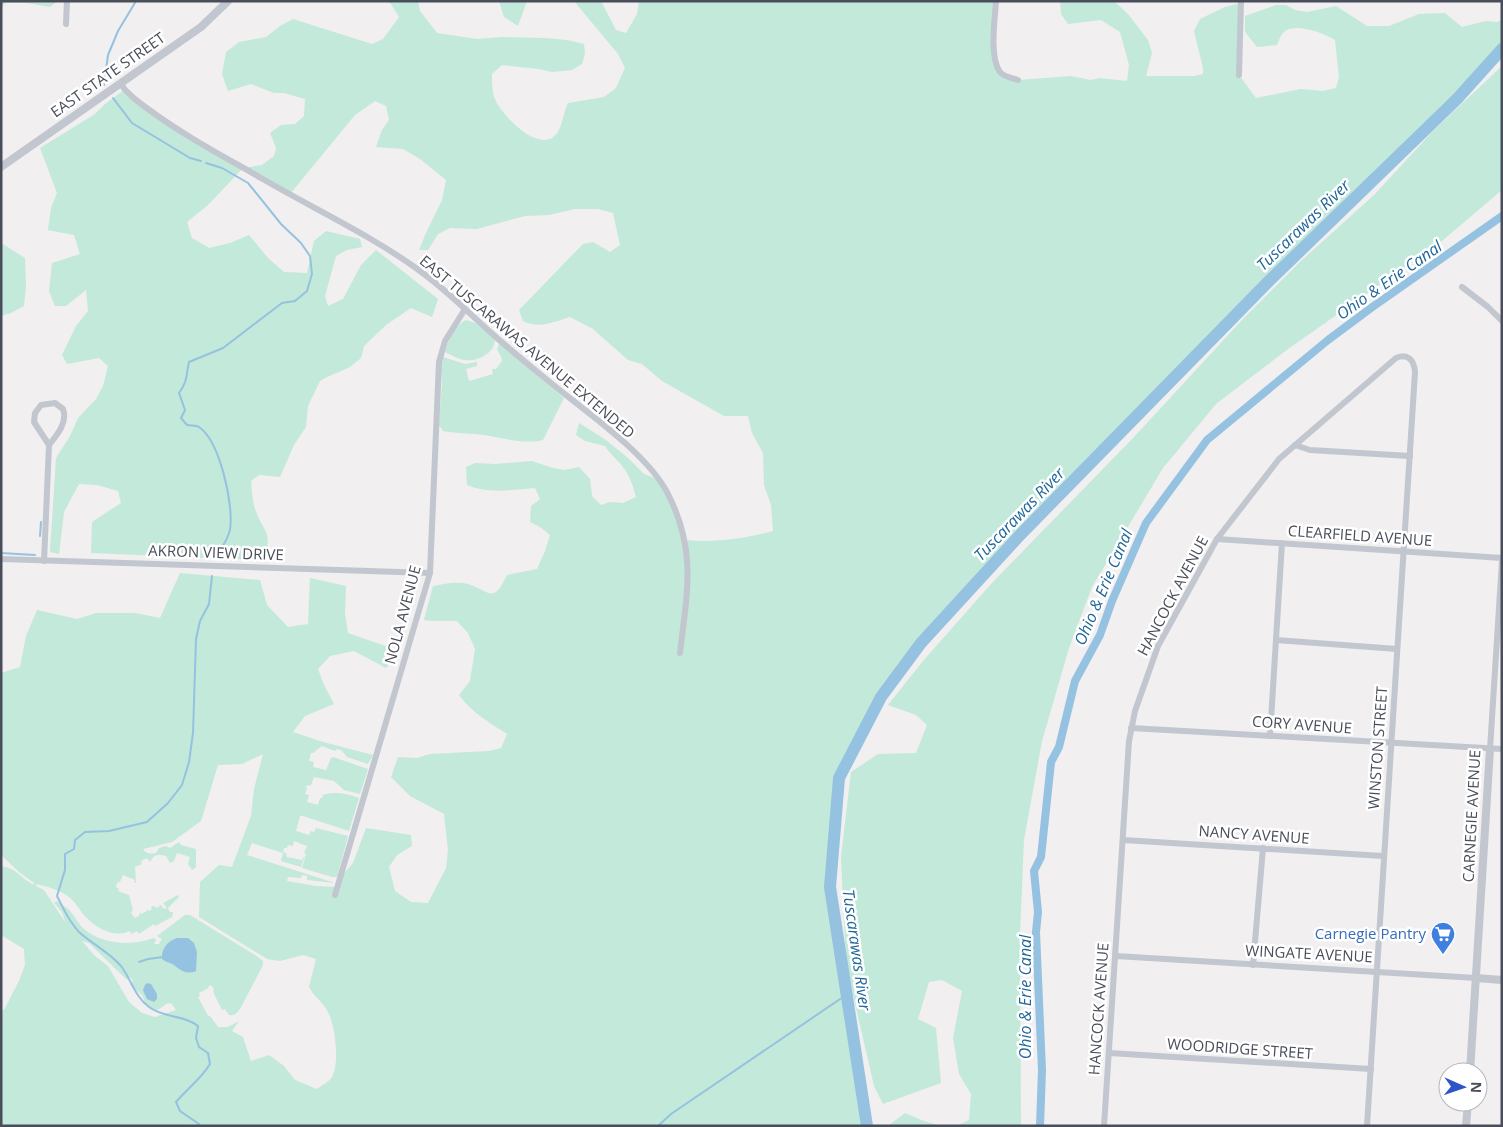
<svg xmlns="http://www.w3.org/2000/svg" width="1503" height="1127" viewBox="0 0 1503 1127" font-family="'Open Sans',sans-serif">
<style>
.green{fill:#c2e9d9;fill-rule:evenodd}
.water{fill:#95c2e1}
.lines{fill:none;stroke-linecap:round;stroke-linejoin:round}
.stream{stroke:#95c2e1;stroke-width:2}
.canal{stroke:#95c2e1;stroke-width:8}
.river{stroke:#95c2e1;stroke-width:12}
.minor{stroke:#c1c6cf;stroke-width:6}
.tertiary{stroke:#c1c6cf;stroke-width:8}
.labels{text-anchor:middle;stroke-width:5;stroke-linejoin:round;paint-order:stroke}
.street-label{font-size:15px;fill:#494e5a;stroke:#fff}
.shop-label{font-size:15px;fill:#366cbe;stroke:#fff;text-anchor:end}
.water-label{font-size:16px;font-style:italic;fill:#1e6698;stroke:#fff}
</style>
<rect width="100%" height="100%" fill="#f1efef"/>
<g class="green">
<path d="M1 1H57L50 7 27 3H5L1 9Z"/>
<path d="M387 1H418L420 11 437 33 477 39 502 37 545 38 567 40 584 44 585 54 582 64 572 70 552 72 539 69 502 65 492 74C492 81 492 90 494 97 500 114 541 158 558 132 561 128 565 109 568 103L604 97 616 88 625 68 618 54 574 1H601L616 30 626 33 637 14 639 1H996L994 50 1002 73 1018 80 1071 76 1090 80 1100 78 1127 81 1129 65 1120 32 1101 20 1068 24 1061 14 1060 1H1114L1128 14 1148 40 1152 53 1146 76H1194L1203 74V68L1194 31 1200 19 1225 7 1241 3 1239 75 1256 98 1301 89 1323 91 1336 88 1339 77 1335 40C1324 33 1297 23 1285 31 1281 34 1279 40 1277 45L1257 47 1245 32V16L1276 5H1286L1295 10 1307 12 1336 6 1367 26H1389L1419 14 1445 13 1462 27 1486 21 1497 22 1502 20V47L1020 535 921 643 881 697 839 778 830 887 858 1074 867 1126H1V1011L4 1010 19 981 25 965 24 949 1 935V865C5 868 9 867 13 870 21 875 26 882 35 885L33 882 20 873 1 855V673L20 667 26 636 37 610 77 619 96 613H135L160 618 180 573 260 580 267 605 288 627 308 624 310 578 346 586 345 614 348 633 400 651 386 668 354 651 330 656 318 669 324 685 334 704 305 716 293 732 323 742 373 755 368 764 347 757 341 750 337 749 335 751 322 746 313 753H311L309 761 314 762 313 767 326 770 331 758 333 757 368 769 360 794 344 790 334 781 314 777 311 785 305 786 307 788 305 794 309 795 307 802 318 805 320 798H322L323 795C337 791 347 794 359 798L349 831 303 816H300L296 831 309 835 311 831 314 832 316 828 348 836 337 877H332L302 868 306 854 304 853 307 846 294 841 293 846 288 845 287 848H284L283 852 286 853 287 857 302 860 305 855 301 867 281 861 283 853 252 843 247 855 335 883 307 880V876L302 875 301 878 288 877 287 881 316 886 337 887 339 879 353 863 366 828 411 835 412 846 397 855 389 867 395 891 411 902 428 903 446 868 448 850 444 814 410 796 391 777 398 757 417 758 430 754 489 751 501 748 507 734C490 723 471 712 459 695L470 681 475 649 468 633 457 621C446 620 435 622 424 620L433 586C444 584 457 581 468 584 491 592 493 604 507 575L537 569 545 551 550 535 540 527 530 522 531 506 540 499 535 488C512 490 489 494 467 485L466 467 475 463 495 464 532 461 553 468 565 470 579 467 590 479 592 496 601 505 610 502 623 503 636 497C633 486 630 476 623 467 618 460 610 454 605 446L585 441 576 435 579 423 606 440 628 458 644 474 660 480 685 540C715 543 744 539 773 531L771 505 764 485 763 453 752 433 748 416H724L662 381 642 364 628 360 593 329 570 317C554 322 539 329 523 321L519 310 583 244 593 242 610 252 620 245 613 213 598 209H575L549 215 525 216 477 229 450 228 438 234 428 250H419L426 233 442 200 446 180 420 159 403 149 376 147 382 130 389 120 386 106 375 101 355 115 290 194 243 168 208 205 187 222 192 238 209 248 230 243 249 235 268 258 284 272 307 273 314 241 326 231 360 239 362 247 347 250 336 256 325 296 328 306 343 299 361 265 376 250 438 299 432 317 411 308 386 325 364 346 361 358 350 367 325 378 320 381 308 406 306 427 294 445 280 477 259 475 251 481C252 490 252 500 255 509 264 534 273 530 264 560L91 553 92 522 121 503 118 491 97 485 79 484 64 512 59 554 50 552 56 458 70 436 78 418 96 399 103 386 108 366 99 358 67 364 62 355 76 326 88 311 86 290 66 306H55L49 291 52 263 80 254 74 235 48 230 51 208 57 193 40 148 95 114 105 104 124 90 160 118 244 168 262 165 274 156 276 148 270 133 281 125 295 124 304 116 305 99 284 93H274L251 84 228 91 222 74 226 52 239 42 266 37 280 26 293 19 372 44 383 39 399 17 391 4ZM263 754 254 789 251 816 232 867 219 865 200 882 199 917 267 959 280 961 303 955 316 959 309 987C314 997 323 1002 328 1012 335 1024 340 1064 332 1077 330 1081 321 1086 317 1089L295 1080 284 1066 269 1055 251 1061 243 1037 232 1031 239 1021 228 1027H218L210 1016H208L198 997 200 996 199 993 207 989 210 985 213 987 214 994 222 1010 225 1009 229 1015C234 1016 237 1013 240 1009L263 965V961L258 957 190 915H185L157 936 162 939 159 944H154L156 940 154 938C132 946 103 945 84 929 78 924 75 916 69 910 66 906 61 905 57 901L54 903 62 912 65 922 44 890 36 886 37 884C48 887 60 890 69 897 77 903 80 912 87 918 97 929 115 938 130 931L131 934 137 931 139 934 154 924 155 926 172 917 173 912H170L168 908 179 897 178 895 163 903 167 908 164 909 161 905 157 908 153 906 151 907 152 909 149 911 147 909V911L141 914 140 912 139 916 135 918 131 913 133 910 129 895 118 891 119 889 116 887 117 883 120 882 123 875 135 880 134 882 136 883 135 867 142 864 141 861 147 858 150 862C154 854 158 854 166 856L170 863 174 861 177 853 190 857 188 864 192 870 196 867V849L181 845 179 842 170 848 166 846 159 848 156 853C150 854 146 854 143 849L172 842 201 821 218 765 242 764ZM82 941 89 943 127 980 129 977 133 980 130 985 142 995 146 1005 156 1011 168 1003 172 1004 176 1010 155 1017 142 1013 129 1002 108 966 95 956Z"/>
<path d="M499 1H527L518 26 504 17Z"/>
<path d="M1502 66V190L1442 241 1288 349 1216 404 1163 468 1092 587 1069 648 1042 741 1024 840 1020 933 1021 1126H957L969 1120 971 1094 959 1074 953 1038 962 991 942 980 929 982 918 1019 936 1028 941 1083 883 1104 874 1086 846 964 841 857 851 772 878 754 916 753 927 725 916 715 888 705 923 661 991 584 1134 437 1242 320 1301 261 1374 195 1435 129Z"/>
<path d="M1 243 25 258 26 286 24 306 11 313 1 316Z"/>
<path d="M466 320 476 323 495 340C494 354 477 362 464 360 458 359 451 355 445 352 448 340 455 325 466 320Z"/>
<path d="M499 343 564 398 543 440C520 445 498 436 475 434 464 433 454 433 443 431L439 425 442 383 441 367 443 357 465 364 477 362V366L466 369 469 381 493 374 492 369H496L502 361 501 356 497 350Z"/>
<path d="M905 1113 924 1121 941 1126H888Z"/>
</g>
<g class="water">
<path d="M177 938H188L194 943 197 952 196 971C183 976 179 967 170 963 167 962 164 961 162 959 161 950 167 941 177 938Z"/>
<path d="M147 983 151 984 157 994V999L154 1002 147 999 143 990 145 985Z"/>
</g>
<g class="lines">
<g class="stream">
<path d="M104 85 108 55 118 31 136 1"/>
<path d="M113 98 132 123 190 158 201 161"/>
<path d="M206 163 222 168 248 183 281 224 301 243 310 256 312 274 307 291 295 301 282 303 223 348 189 362C186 375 188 381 179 393L185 410 181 418 187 425C191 426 196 425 199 427 220 441 234 506 230 529 229 538 221 549 216 557"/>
<path d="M40 536 41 522"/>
<path d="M1 553 35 555"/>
<path d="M139 962 148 959 163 957"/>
<path d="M199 1126V1124L180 1111 176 1102C188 1088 201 1079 210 1064L208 1053 199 1047 196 1038 198 1026C185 1015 163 1018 149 1007 135 997 131 979 121 966 109 952 92 944 79 932 69 922 63 908 57 896L65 870V854L74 849 75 840 85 832 109 831 147 822 168 803 182 785 189 762 193 733 196 639 200 621 209 604 212 576"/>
<path d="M658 1126 671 1114 846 995"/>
</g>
<path class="canal" d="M1040 1126 1042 1070 1036 932 1038 912 1034 871 1041 857 1051 762 1059 747 1075 681 1100 635 1112 601 1146 523 1207 440 1328 340 1371 308 1502 216"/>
<path class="river" d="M867 1126 830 887 839 778 881 697 921 643 1020 535 1268 282 1457 99 1502 49"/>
<g class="minor">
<path d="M996 1C995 19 989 57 1000 72 1004 77 1012 78 1018 80"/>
<path d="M66 24 67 1"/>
<path d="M1239 75 1241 1"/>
<path d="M120 83C127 94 137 101 148 109 183 135 223 156 261 178 314 209 375 237 424 274 447 291 467 311 488 330 510 350 534 369 557 388 591 415 649 456 668 494 697 551 687 592 680 653"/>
<path d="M1462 287 1488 307 1502 321"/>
<path d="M1295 445 1310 450 1410 456"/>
<path d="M1217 539 1502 558"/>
<path d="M1 559 430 573"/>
<path d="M44 561 49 445 34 422 35 413 41 405 55 403 63 409C68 422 57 435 49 445"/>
<path d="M1276 640 1397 649"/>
<path d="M1131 728 1502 749"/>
<path d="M1270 736 1282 543"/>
<path d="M1490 749 1502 561"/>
<path d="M1123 840 1383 856"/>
<path d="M335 895 430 573 439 362 445 341 465 309"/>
<path d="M1116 956 1476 978"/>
<path d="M1253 965 1263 848"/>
<path d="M1109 1053 1371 1069"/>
<path d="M1104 1126 1129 741 1135 711 1158 646 1217 539 1279 459 1396 358C1408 353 1414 360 1415 372L1367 1126"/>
</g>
<g class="tertiary">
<path d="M1 167 201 27 228 1"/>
<path d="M1476 978 1502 980"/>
<path d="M1470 1072 1490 749"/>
<path d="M1466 1126 1468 1102"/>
</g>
</g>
<defs>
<symbol id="supermarket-pin" viewBox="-11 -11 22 30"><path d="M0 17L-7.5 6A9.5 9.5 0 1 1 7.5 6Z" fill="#3f7fe0" stroke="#fff"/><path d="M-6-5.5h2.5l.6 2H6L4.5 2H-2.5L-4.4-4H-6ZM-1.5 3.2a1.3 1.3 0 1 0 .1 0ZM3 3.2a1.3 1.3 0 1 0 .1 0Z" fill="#fff"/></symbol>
</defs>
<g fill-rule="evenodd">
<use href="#supermarket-pin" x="1429" y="920" width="28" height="38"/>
</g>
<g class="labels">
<g class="street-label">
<text transform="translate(108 75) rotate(-35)" y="5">EAST STATE STREET</text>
<text transform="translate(527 347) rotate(40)" y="5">EAST TUSCARAWAS AVENUE EXTENDED</text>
<text transform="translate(1360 536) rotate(4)" y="5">CLEARFIELD AVENUE</text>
<text transform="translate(216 553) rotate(2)" y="5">AKRON VIEW DRIVE</text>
<text transform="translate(1173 596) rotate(-62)" y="5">HANCOCK AVENUE</text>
<text transform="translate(403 615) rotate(-75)" y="5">NOLA AVENUE</text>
<text transform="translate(1302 725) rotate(4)" y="5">CORY AVENUE</text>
<text transform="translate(1378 748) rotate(-86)" y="5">WINSTON STREET</text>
<text transform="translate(1472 816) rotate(-87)" y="5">CARNEGIE AVENUE</text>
<text transform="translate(1254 835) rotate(4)" y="5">NANCY AVENUE</text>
<text transform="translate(1309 954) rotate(3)" y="5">WINGATE AVENUE</text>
<text transform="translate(1099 1009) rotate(-86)" y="5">HANCOCK AVENUE</text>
<text transform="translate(1240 1049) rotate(4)" y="5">WOODRIDGE STREET</text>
</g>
<g class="shop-label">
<text x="1426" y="939">Carnegie Pantry</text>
</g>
<g class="water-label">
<text transform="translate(1303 225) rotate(-44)" y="6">Tuscarawas River</text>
<text transform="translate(1389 280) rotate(-35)" y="6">Ohio &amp; Erie Canal</text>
<text transform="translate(1019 514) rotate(-46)" y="6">Tuscarawas River</text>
<text transform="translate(1103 587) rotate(-67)" y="6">Ohio &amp; Erie Canal</text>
<text transform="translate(857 950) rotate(82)" y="6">Tuscarawas River</text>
<text transform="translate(1025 997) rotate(-90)" y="6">Ohio &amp; Erie Canal</text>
</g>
</g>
<rect width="1503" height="1127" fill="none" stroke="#494e5a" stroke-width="5"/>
<g transform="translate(1463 1087) rotate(92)"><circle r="24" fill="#ffffff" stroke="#b6b8bd"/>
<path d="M0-4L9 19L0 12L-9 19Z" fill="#2f54ca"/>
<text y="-8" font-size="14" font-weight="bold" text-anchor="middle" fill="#494e5a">N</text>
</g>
</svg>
